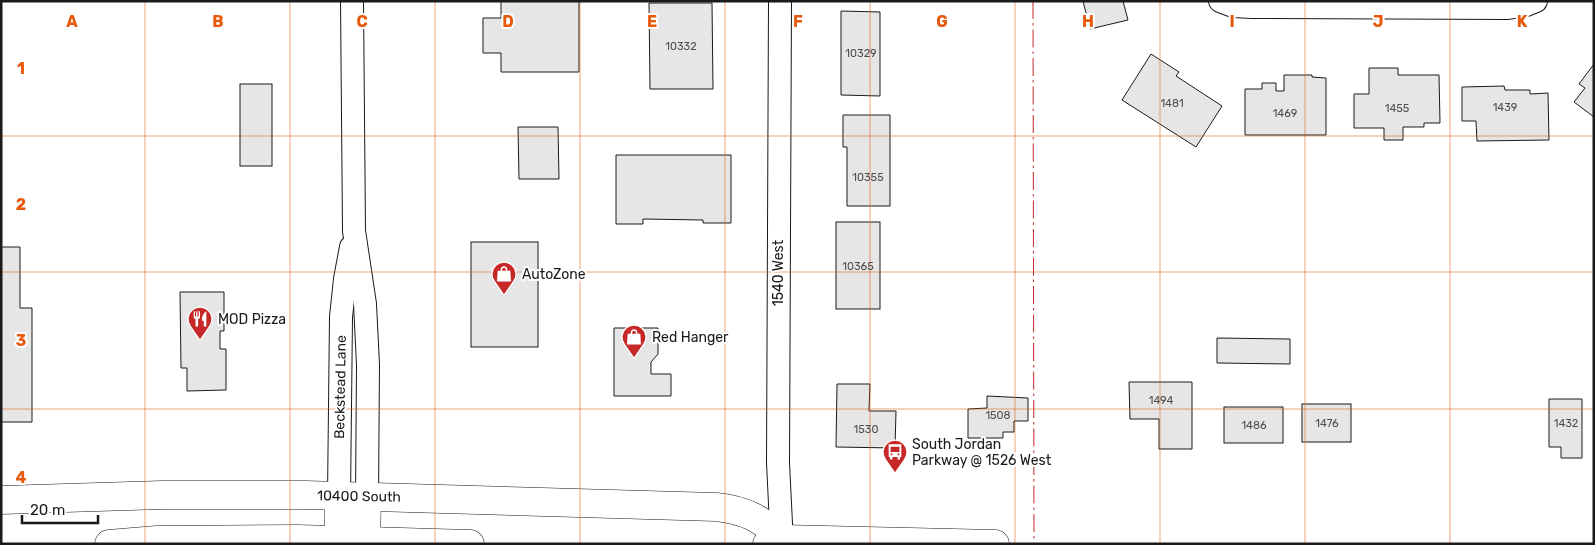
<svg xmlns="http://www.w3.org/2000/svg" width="1595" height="545" viewBox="0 0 1595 545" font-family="Rubik,sans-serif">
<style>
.building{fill:#e6e6e6;stroke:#1a1a1a}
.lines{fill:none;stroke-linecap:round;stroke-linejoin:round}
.street-casing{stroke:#1a1a1a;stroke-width:24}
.secondary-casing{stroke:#1a1a1a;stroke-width:29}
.primary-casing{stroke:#1a1a1a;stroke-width:29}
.street{stroke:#fff;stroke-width:22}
.secondary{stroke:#fff;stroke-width:28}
.primary{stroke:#fff;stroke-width:28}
.power{stroke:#c62828;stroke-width:1;stroke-dasharray:18 4 2.5 4;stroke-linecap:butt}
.grid{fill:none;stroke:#e8590c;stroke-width:1;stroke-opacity:0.55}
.labels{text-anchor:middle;stroke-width:4;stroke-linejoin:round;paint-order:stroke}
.number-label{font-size:11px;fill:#4d4d4d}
.street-label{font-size:14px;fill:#1a1a1a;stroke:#fff}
.poi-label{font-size:14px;fill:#1a1a1a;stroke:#fff;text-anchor:start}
.grid-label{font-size:16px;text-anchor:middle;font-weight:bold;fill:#e8590c;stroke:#fff;stroke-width:4;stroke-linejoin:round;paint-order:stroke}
</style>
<rect width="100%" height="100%" fill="#fff"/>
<g class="building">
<path d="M501 1H579V72H501V53H483V18H501Z"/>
<path d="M1083 1H1123L1128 20 1090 29Z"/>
<path d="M649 3H712L713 89H650Z"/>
<path d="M841 11 880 12V96L841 95Z"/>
<path d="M1151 54 1179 72 1176 76 1222 106 1196 147 1122 100Z"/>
<path d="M1594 64V117L1574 102 1585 88 1579 84Z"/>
<path d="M1369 68H1398V75H1439L1440 123H1424V127H1403V140H1384V128H1354V94H1369Z"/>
<path d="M1284 75H1312V77L1326 78V135H1245V89H1262V83H1276V91H1284Z"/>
<rect x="240" y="84" width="32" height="82"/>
<path d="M1504 86 1505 90H1530V94L1548 93 1549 140 1477 141 1476 121H1462V87Z"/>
<path d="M843 115H890V206H847V147H843Z"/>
<path d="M518 127H558L559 179H519Z"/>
<path d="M616 155H731V223H703V220L643 219V224H616Z"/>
<rect x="836" y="222" width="44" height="87"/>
<rect x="471" y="242" width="67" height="105"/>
<path d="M1 247H20V308H32V422H1Z"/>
<path d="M180 292H224V331H220V349H226V390L187 391V368H181Z"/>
<path d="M614 328H658V354L651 362V374H671V396H614Z"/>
<path d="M1217 338 1290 339V364L1217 363Z"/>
<path d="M1129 382H1192V449H1159V419H1130Z"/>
<path d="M837 384H870L869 411H896L895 448 836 447Z"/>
<path d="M987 396 1028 398V421H1014V432H1003V438H968V409L987 408Z"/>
<path d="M1549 399H1582V458H1561V447H1549Z"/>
<rect x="1302" y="404" width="49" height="38"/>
<rect x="1224" y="407" width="59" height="36"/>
</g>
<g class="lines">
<defs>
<g id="street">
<path d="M352 1 354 231 365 304 368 365 367 497"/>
<path d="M780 1 778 463 782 544"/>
<path d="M1220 1 1233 6 1252 7 1508 8 1526 5 1536 1"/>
<path d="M339 496 341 317 345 279 351 247"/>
</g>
<g id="secondary">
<path d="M339 544V496"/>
<path d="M366 544 367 497"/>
</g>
<g id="primary">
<path d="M1 500 162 495H306L716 507C745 510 761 518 782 539"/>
<path d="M109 544 157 540 298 539 470 544"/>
<path d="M767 544 782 539 995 544"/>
</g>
</defs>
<use href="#street" class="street-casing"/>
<use href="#secondary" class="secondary-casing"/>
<use href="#primary" class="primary-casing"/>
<use href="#street" class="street"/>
<use href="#secondary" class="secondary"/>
<use href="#primary" class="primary"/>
<path class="power" d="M1033 1 1034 544"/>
</g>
<path class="grid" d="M145 1V544M290 1V544M435 1V544M580 1V544M725 1V544M870 1V544M1015 1V544M1160 1V544M1305 1V544M1450 1V544M1 136H1594M1 272H1594M1 409H1594"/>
<defs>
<symbol id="shop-pin" viewBox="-11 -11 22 30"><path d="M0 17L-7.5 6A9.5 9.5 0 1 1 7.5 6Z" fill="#c62828" stroke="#fff"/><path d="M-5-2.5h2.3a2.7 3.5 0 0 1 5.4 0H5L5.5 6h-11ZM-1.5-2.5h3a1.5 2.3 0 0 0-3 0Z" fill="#fff"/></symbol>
<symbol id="restaurant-pin" viewBox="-11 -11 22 30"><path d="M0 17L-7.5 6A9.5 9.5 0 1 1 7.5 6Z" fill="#c62828" stroke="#fff"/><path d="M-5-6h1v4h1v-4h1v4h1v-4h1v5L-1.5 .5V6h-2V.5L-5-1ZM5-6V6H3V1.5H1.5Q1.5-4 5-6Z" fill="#fff"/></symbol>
<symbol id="bus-pin" viewBox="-11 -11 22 30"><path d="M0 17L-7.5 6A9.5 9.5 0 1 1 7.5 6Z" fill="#c62828" stroke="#fff"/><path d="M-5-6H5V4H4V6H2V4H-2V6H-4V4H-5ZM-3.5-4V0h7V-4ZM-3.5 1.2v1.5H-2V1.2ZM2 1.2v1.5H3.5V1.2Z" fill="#fff"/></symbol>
</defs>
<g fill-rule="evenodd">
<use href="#shop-pin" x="490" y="260" width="28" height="38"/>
<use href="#restaurant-pin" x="186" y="305" width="28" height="38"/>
<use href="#shop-pin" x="620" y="323" width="28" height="38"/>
<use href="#bus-pin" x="881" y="438" width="28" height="38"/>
</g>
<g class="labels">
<g class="number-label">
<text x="681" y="50">10332</text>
<text x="861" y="57">10329</text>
<text x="1172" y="107">1481</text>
<text x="1505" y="111">1439</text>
<text x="1397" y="112">1455</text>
<text x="1285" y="117">1469</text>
<text x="868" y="181">10355</text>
<text x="858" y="270">10365</text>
<text x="1161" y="404">1494</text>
<text x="998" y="419">1508</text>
<text x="1327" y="427">1476</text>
<text x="1566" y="427">1432</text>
<text x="1254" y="429">1486</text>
<text x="866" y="433">1530</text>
</g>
<g class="street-label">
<text transform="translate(778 273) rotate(-90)" y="5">1540 West</text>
<text transform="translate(340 387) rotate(-89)" y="5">Beckstead Lane</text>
<text transform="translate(359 496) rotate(1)" y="5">10400 South</text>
</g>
<g class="poi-label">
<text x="522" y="279">AutoZone</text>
<text x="218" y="324">MOD Pizza</text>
<text x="652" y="342">Red Hanger</text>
<text x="912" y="449">South Jordan<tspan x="912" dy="16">Parkway @ 1526 West</tspan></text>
</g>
</g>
<g class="grid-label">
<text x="72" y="27">A</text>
<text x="218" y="27">B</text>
<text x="362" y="27">C</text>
<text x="508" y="27">D</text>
<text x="652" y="27">E</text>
<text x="798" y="27">F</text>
<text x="942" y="27">G</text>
<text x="1088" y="27">H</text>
<text x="1232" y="27">I</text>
<text x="1378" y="27">J</text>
<text x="1522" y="27">K</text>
<text x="21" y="74">1</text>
<text x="21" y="210">2</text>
<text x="21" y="346">3</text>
<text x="21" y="483">4</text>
</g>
<rect width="1595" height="545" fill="none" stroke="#1a1a1a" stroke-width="5"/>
<path d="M22 515v8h76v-8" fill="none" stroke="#1a1a1a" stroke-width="2.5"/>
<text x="30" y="515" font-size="15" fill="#1a1a1a" stroke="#ffffff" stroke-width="4" paint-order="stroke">20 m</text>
</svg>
